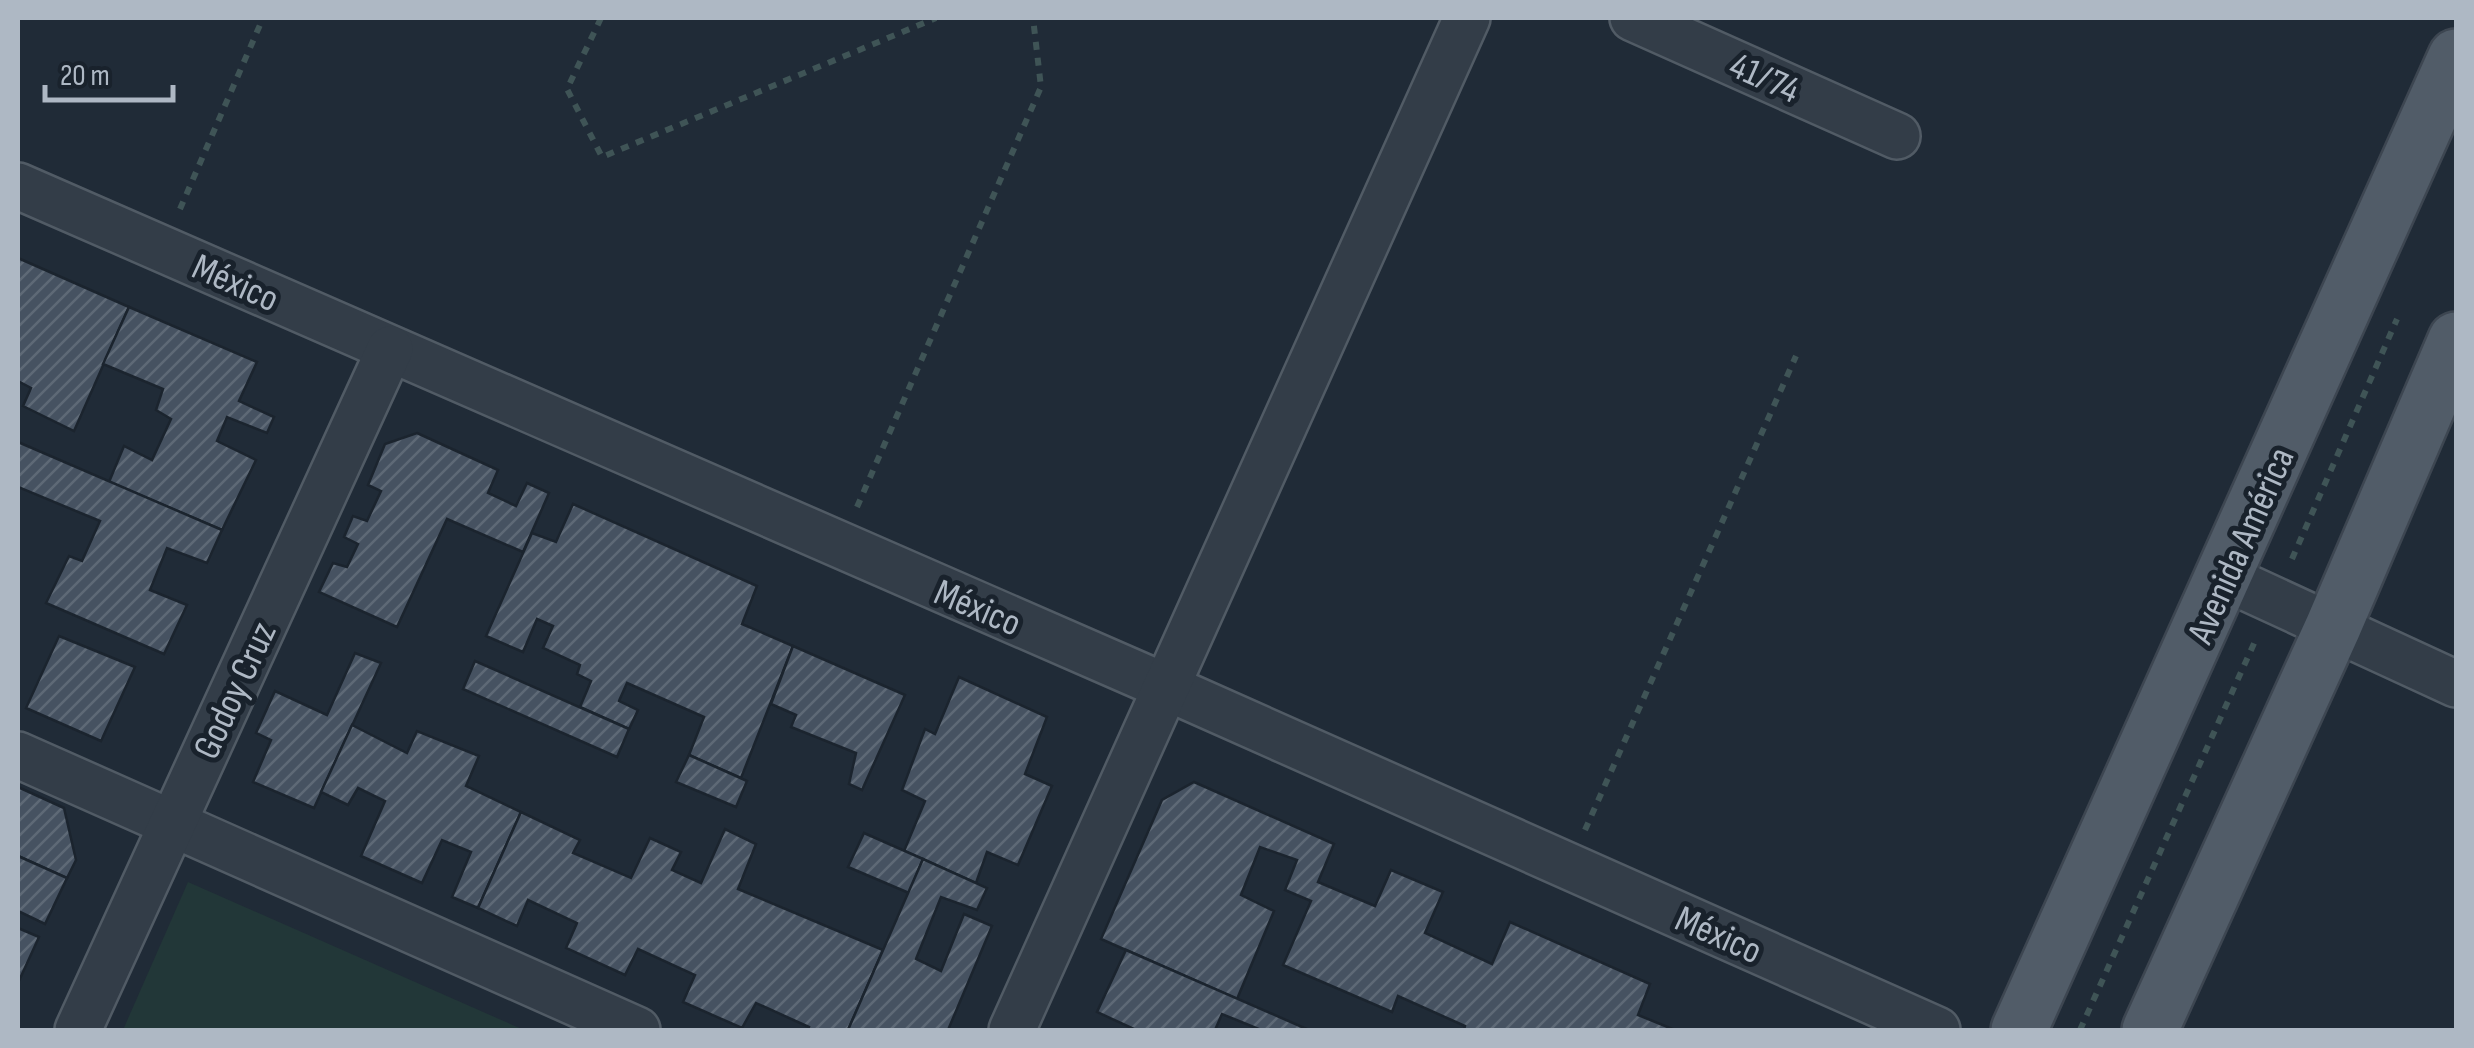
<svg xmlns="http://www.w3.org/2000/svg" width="2474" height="1048" viewBox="0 0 2474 1048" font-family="'Sofia Sans Condensed',sans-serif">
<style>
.park{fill:#223738}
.building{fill:url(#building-hatch);stroke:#1b242e;stroke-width:2.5}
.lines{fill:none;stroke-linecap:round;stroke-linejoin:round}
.minor-casing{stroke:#515b65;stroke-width:50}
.major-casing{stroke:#3d4651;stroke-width:60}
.path{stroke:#3f5456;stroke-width:6;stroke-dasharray:8 8;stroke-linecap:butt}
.minor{stroke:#333d48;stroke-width:45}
.major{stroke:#515c68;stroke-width:55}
.labels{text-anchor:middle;stroke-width:10;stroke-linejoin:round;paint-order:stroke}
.street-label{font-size:38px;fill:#aeb8c4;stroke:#19222c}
</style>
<defs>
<pattern id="building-hatch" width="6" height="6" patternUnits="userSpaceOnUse" patternTransform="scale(2.5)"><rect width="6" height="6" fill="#465261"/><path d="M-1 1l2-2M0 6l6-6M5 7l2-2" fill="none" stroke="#5e6976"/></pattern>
</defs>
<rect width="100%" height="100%" fill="#202b37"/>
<path class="park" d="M188 882 524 1030H123Z"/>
<g class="building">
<path d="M18 258 129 307 74 431 23 406 31 388 18 381Z"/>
<path d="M129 307 257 362 239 401 274 417 267 433 227 417 217 441 256 460 222 530 109 482 124 446 152 460 171 419 156 410 163 389 103 364Z"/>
<path d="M417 433 498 470 488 493 516 506 527 483 549 493 523 552 447 519 397 627 319 592 333 563 347 567 358 544 344 537 353 516 367 521 381 491 368 485 385 444Z"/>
<path d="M18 442 222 530 207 563 167 548 150 590 187 605 164 654 46 603 69 556 82 561 100 521 18 487Z"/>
<path d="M573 504 757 586 742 624 793 646 741 778 689 755 704 717 627 683 619 701 638 710 629 729 580 707 591 681 577 674 580 665 543 648 553 626 537 619 523 652 486 636 532 533 556 542Z"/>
<path d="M59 636 135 667 101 741 26 708Z"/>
<path d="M793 646 905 695 862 790 849 784 856 753 791 727 796 715 771 704Z"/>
<path d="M355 653 381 663 314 808 253 782 271 740 256 733 275 691 327 715Z"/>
<path d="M475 661 629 729 617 757 463 689Z"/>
<path d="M959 677 1047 717 1025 774 1052 786 1018 865 987 852 976 883 904 851 925 801 902 790 925 729 935 734Z"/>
<path d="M352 725 407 753 417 731 479 756 466 786 521 812 478 908 452 897 471 852 442 840 422 883 361 856 385 801 358 788 348 805 321 792Z"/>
<path d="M689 755 747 781 736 807 676 782Z"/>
<path d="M1194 782 1334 844 1318 882 1375 906 1391 870 1443 892 1425 933 1492 964 1510 922 1650 984 1638 1015 1675 1030H1464L1465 1026 1398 996 1392 1012 1283 965 1311 901 1285 890 1297 860 1260 847 1241 895 1274 911 1237 999 1101 939 1162 800Z"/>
<path d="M18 787 64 808 76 860 67 878 18 856Z"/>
<path d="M521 812 580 840 573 853 631 878 650 838 681 852 672 870 701 883 725 829 756 844 738 889 883 950 848 1030H808L809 1027 756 1003 742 1028 683 1002 695 975 638 949 625 975 566 948 577 923 528 900 517 926 478 908Z"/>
<path d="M864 833 923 859 909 893 848 867Z"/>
<path d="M18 856 67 878 45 924 18 911Z"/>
<path d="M923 859 987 888 977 910 941 897 916 959 941 971 964 914 992 926 948 1030H848Z"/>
<path d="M18 928 39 937 18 983Z"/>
<path d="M1126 950 1309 1030H1261L1222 1014 1215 1030H1136L1097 1012Z"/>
</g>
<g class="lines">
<defs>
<g id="minor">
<path d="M1633 18 1897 136"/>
<path d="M18 186 1166 687 1937 1030"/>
<path d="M2226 578 2456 684"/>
<path d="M18 755 637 1030"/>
<path d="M78 1030 390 349"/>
<path d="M1012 1030 1467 18"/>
</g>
<g id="major">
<path d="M2019 1030 2456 57"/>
<path d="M2150 1030 2333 627 2456 340"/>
</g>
</defs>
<use href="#minor" class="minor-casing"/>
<use href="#major" class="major-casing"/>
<g class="path">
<path d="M601 18 567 89 602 157 936 18"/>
<path d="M180 209 263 18"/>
<path d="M857 507 1041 87 1033 18"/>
<path d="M2292 559 2397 319"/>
<path d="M1585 830 1796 356"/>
<path d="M2080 1030 2256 639"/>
</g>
<use href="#minor" class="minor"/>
<use href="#major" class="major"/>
</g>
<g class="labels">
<g class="street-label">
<text transform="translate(1765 77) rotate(24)" y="13">41/74</text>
<text transform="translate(236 282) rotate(24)" y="13">México</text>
<text transform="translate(2240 545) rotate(-66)" y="13">Avenida América</text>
<text transform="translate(978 607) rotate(23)" y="13">México</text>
<text transform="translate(234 690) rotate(-65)" y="13">Godoy Cruz</text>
<text transform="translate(1719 934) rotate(24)" y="13">México</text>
</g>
</g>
<rect width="2474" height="1048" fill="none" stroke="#aeb8c4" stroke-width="40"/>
<path d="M45 85v15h128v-15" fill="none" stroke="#aeb8c4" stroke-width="5"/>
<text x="60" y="85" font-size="30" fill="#aeb8c4" stroke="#19222c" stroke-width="8" paint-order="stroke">20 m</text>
</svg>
